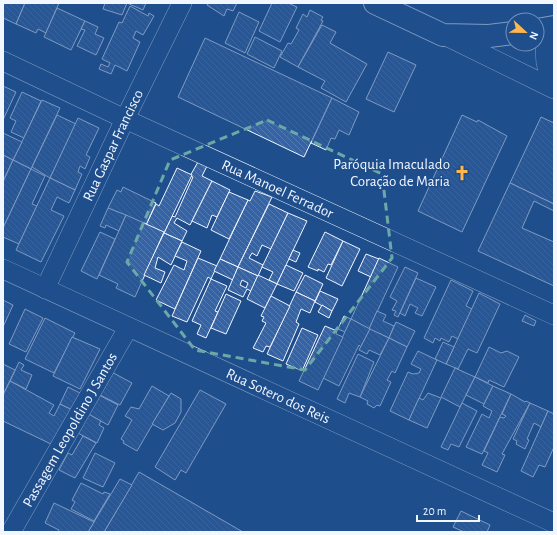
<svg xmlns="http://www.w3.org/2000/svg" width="557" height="535" viewBox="0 0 557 535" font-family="'Alegreya Sans',sans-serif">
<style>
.building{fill:url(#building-back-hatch);stroke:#f2f6ff;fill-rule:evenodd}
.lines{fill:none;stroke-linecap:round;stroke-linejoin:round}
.minor-casing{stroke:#f2f6ff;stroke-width:20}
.tertiary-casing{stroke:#f2f6ff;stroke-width:24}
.minor{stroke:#1f4e8c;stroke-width:19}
.tertiary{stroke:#1f4e8c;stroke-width:22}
.marked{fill:none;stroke:#6aa9a8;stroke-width:3;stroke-dasharray:8 5;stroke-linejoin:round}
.labels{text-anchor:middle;stroke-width:3;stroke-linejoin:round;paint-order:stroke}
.street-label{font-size:15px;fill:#f2f6ff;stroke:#1f4e8c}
.poi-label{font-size:15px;fill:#f2f6ff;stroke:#1f4e8c;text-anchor:end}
</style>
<defs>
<pattern id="building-back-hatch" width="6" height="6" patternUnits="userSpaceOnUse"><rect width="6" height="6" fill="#3563a3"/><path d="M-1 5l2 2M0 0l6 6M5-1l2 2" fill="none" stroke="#537ab1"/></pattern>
</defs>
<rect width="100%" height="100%" fill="#1f4e8c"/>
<g class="building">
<path d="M3 3H25L16 24 3 18Z"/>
<path d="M25 3H59L46 33 38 29 36 33 16 24Z"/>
<path d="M105 3H127L122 15 103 9Z"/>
<path d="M127 3H146L143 10Z"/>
<path d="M208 3H237L233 11 227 9 224 16 207 5Z"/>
<path d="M272 3H288L297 7 280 42 259 31Z"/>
<path d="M130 6 148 16 149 13 154 16 143 35 136 31 133 38 140 42 127 71 115 65 111 74 99 69 101 64 108 67 110 63 102 59 119 22 122 23Z"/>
<path d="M57 8 85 21 71 50 44 37Z"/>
<path d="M310 10 323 17 321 20 323 21 298 67 280 57 288 43 291 44 299 30 296 28 303 14 307 17Z"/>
<path d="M239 12 259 22 245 53 225 43Z"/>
<path d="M85 21 98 27 95 34 104 38 96 55 77 46 85 30 81 29Z"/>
<path d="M322 25 336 32 330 43 367 64 346 102 321 88 325 81 298 67Z"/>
<path d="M255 37 282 51 274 68 247 54Z"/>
<path d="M205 38 332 98 304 157 178 97Z"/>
<path d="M388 52 416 65 394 112 366 99Z"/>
<path d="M3 86 16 92 3 120Z"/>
<path d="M22 92 41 101 24 138 11 132 16 121 10 118Z"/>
<path d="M332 98 359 112 349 135 339 130 335 139 331 138 326 150 311 143Z"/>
<path d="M42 100 60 108 31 169 13 160Z"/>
<path d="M57 115 76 124 50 178 32 167Z"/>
<path d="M462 115 477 122 478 120 507 136 462 232 418 211Z"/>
<path d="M541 117 554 123V204L510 183Z"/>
<path d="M78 118 99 128 86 155 90 157 85 169 80 166 78 172 82 174 75 190 50 178Z"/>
<path d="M3 133 22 142 13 160 3 155Z"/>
<path d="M3 155 13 160 4 179H3Z"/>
<path d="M13 160 31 169 3 228V182Z"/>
<path d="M198 162 207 166 202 176 212 181 190 225 177 218 174 223 187 231 182 241 164 233 172 216 175 217 193 177 190 176Z"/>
<path d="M177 168 192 175 164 233 146 225 156 204 159 206Z"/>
<path d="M31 169 45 176 32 204 37 206 19 244 3 237V228Z"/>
<path d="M50 178 75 190 69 203 57 197 51 210 64 216 41 262 16 250Z"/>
<path d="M212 181 230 190 217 217 212 215 207 228 192 221Z"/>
<path d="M510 183 554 204V211L534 201 522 228 554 242V286L478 251Z"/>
<path d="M123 187 156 203 146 225 108 208 117 190 121 192Z"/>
<path d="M255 191 272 197 238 267 220 259 248 200 250 201Z"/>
<path d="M229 192 248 200 229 239 211 230Z"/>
<path d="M269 204 288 213 271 249 262 245 257 256 252 253 249 258 263 265 258 276 238 267Z"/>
<path d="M108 208 126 215 119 231 106 225 105 228 100 226Z"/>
<path d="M288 213 307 221 277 284 269 280 273 272 262 267Z"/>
<path d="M126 215 164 232 135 297 116 288 118 284 99 275Z"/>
<path d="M100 232 115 239 97 279 81 271Z"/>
<path d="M325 232 343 241 331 265 328 264 324 272 318 269V271L308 267Z"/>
<path d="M164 233 182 241 171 265 158 257 155 268 165 272 161 283 144 275Z"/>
<path d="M343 241 360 249 342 286 326 278Z"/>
<path d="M182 242 201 251 175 309 156 300 174 265 184 270 187 261 175 256Z"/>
<path d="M293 250 300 253 296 262 289 259Z"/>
<path d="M366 254 379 259 371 277 358 271Z"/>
<path d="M198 258 217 266 211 279 208 277 187 322 172 316Z"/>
<path d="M379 258 398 267 369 329 351 319Z"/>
<path d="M220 259 238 267 233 280 214 271Z"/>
<path d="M286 265 303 273 294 291 277 284Z"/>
<path d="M238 267 258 276 251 291 247 289 243 297 228 290ZM242 280 248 283 246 288 240 285Z"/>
<path d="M405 267 418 273 398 317 394 315 396 311 392 310 397 301 390 297Z"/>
<path d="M258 275 277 284 265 308 247 299Z"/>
<path d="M305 275 323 284 315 301 296 292Z"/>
<path d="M416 278 436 287 422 316 415 313 418 308 410 304 405 316 400 313Z"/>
<path d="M211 279 227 286 215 311 218 312 206 338 197 334 201 325 192 321Z"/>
<path d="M451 280 473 291 466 306 472 309 458 339 452 336 449 342 441 338 440 341 435 338 433 343 424 338Z"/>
<path d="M320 291 338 299 332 311 315 302Z"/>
<path d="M296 292 315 301 310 313 301 309 296 322 299 324 283 361 267 354Z"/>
<path d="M479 293 500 304 477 353 468 349 458 369 446 364Z"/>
<path d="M226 294 241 301 226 334 211 328Z"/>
<path d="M271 296 290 306 270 347 266 346 263 352 253 348 266 323 262 321 264 317 261 316Z"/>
<path d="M3 300 13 305 3 327Z"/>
<path d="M322 305 332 311 329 318 318 312Z"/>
<path d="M25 309 43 318 26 352 9 344Z"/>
<path d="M377 311 386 315 383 321 394 326 389 338 369 329Z"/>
<path d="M525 315 536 321 534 326 522 321Z"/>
<path d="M344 316 351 319 345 332 338 329Z"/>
<path d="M45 318 75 333 54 373 25 359Z"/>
<path d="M351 319 370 329 361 347 359 345 339 386 323 378Z"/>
<path d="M396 322 415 331 407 347 389 338Z"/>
<path d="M325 326 337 331 336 334 343 337 318 390 299 381Z"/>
<path d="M302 328 318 335 302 371 286 364Z"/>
<path d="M370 329 389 338 380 355 369 350 367 354 359 350Z"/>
<path d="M72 337 100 349 80 389 53 376Z"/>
<path d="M389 338 407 347 395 373 392 371 387 380 391 382 380 406 377 405 374 408 367 404 368 401 360 397Z"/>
<path d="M443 342 454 347 446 364 435 359Z"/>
<path d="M489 347 501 353 507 351 519 357 504 387 489 380 488 383 475 377Z"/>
<path d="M418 351 437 360 409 420 390 411 408 372 413 374 419 373 421 369 411 364Z"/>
<path d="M358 354 374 362 360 397 349 393 345 403 337 399Z"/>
<path d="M19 362 24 365 21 370 32 375 26 389 10 381Z"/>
<path d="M3 364 15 370 5 391H3Z"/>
<path d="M455 368 475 377 460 407 441 397Z"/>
<path d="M108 370 132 383 120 405 96 393Z"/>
<path d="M475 377 493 386 484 404 466 395Z"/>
<path d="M10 381 54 405 49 413 54 416 60 404 75 411 51 444 3 421V395Z"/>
<path d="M152 386 169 396 137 451 123 443 124 441 121 439 132 420 125 416 131 407 139 409Z"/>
<path d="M493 386 511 394 482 454 466 447 482 414 489 418 492 411 483 406Z"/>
<path d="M68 387 84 395 75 411 60 404Z"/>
<path d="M200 390 226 404 186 473 181 470 175 480 155 467Z"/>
<path d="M171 393 181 399V412L175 423 163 430 152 424Z"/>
<path d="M428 393 441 398 427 428 409 420 419 398 423 400Z"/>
<path d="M511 394 525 402 526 401 530 403 502 454 505 455 497 472 482 465 488 453 484 451 500 417 504 418 506 416 502 414Z"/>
<path d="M99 395 118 405 108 425 88 414Z"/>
<path d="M462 403 477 411 459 447 451 444 448 450 441 447Z"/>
<path d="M530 403 548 411 541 427 534 423 527 439 529 440 525 449 516 444 517 441 513 439Z"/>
<path d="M548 411 554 414V447L545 467 539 465 533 477 521 471Z"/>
<path d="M85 412 101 421 99 425 104 428 97 443 74 431Z"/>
<path d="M83 436 96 443 75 478 59 470 68 453 72 455Z"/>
<path d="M95 453 115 463 103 487 83 478Z"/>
<path d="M139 472 243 532H104Z"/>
<path d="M120 479 132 485 104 532H88Z"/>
<path d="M81 483 103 494 104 492 110 494 94 521 71 509 75 502 72 500Z"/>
<path d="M54 503 94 522 88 532H58L59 530 45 523Z"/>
<path d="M461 511 490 525 487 532H464L453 527Z"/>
</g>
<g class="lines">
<defs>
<g id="minor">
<path d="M549 28C544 46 543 67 554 83"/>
<path d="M444 35 554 89"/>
<path id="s1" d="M3 61 125 119 554 315"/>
<path id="s2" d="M3 269 554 523"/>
<path id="s3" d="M45 289 125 119 182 3"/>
<path id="s4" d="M11 532 128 328"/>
</g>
<g id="tertiary">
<path d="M375 3 443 35 489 36 513 33"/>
<path d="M537 30 554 27"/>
</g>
</defs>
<use href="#minor" class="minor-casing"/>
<use href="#tertiary" class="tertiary-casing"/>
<use href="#minor" class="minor"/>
<use href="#tertiary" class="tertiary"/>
</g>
<path d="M0 0H557V535H0ZM267 120 382 174 392 258 305 370 195 350 127 262 170 160Z" fill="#1f4e8c" fill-opacity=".55" fill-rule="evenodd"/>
<path class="marked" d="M267 120 382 174 392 258 305 370 195 350 127 262 170 160Z"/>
<defs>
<symbol id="church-bare" viewBox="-9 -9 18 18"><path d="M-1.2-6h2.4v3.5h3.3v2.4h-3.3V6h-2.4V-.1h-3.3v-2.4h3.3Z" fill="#ffb74d" stroke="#1f4e8c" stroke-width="2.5" paint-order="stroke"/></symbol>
</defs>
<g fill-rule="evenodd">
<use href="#church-bare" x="451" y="162" width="22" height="22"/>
</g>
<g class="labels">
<g class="street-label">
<text dy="5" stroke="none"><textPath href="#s3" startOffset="159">Rua Gaspar Francisco</textPath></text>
<text dy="5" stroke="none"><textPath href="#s1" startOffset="303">Rua Manoel Ferrador</textPath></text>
<text dy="5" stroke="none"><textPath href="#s2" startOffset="303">Rua Sotero dos Reis</textPath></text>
<text dy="5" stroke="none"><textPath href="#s4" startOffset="118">Passagem Leopoldino J Santos</textPath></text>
</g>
<g class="poi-label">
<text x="450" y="169">Paróquia Imaculado<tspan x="450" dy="17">Coração de Maria</tspan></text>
</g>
</g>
<rect width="557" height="535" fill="none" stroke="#f2f6ff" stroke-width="8"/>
<g transform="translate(525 32) rotate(112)"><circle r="19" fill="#1f4e8c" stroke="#7391ba"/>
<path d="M0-3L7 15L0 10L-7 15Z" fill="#ffb74d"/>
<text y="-6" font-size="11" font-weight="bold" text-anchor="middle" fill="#f2f6ff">N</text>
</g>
<path d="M417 515v6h62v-6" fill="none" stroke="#f2f6ff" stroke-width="2"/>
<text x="423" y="515" font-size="12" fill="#f2f6ff" stroke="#1f4e8c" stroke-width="3" paint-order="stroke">20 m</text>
</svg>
